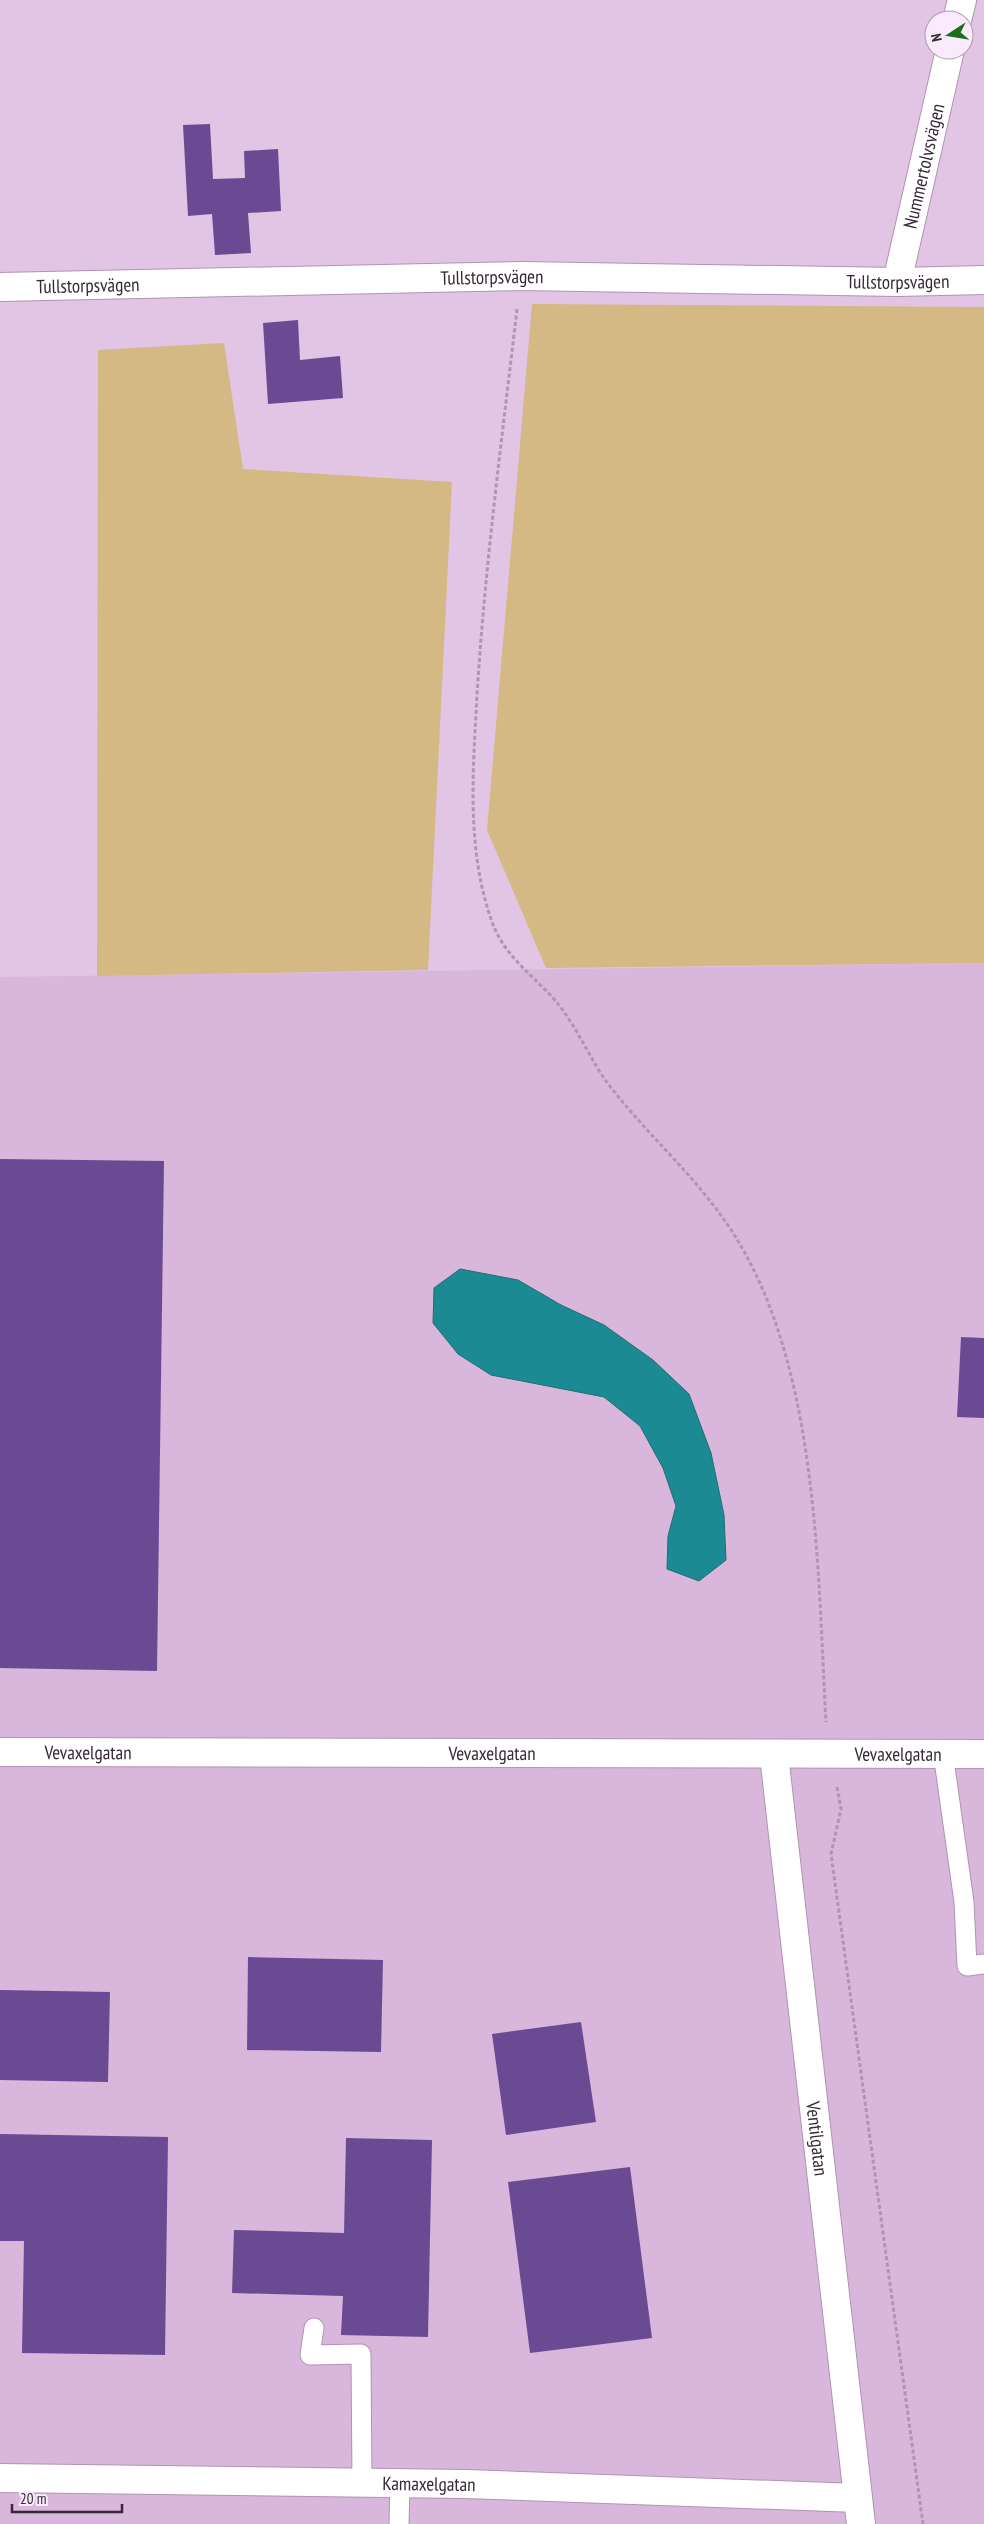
<svg xmlns="http://www.w3.org/2000/svg" width="984" height="2524" viewBox="0 0 984 2524" font-family="'PT Sans Narrow',sans-serif">
<style>
.built{fill:#d9b6dc}
.green{fill:#d4b984}
.water{fill:#1b8a92;stroke:#236d76}
.building{fill:#6a4a92}
.lines{fill:none;stroke-linecap:round;stroke-linejoin:round}
.service-casing{stroke:#b094b3;stroke-width:21}
.minor-casing{stroke:#b094b3;stroke-width:30}
.path{stroke:#ae95b0;stroke-width:3;stroke-dasharray:4 2.5;stroke-linecap:butt}
.service{stroke:#fff;stroke-width:19}
.minor{stroke:#fff;stroke-width:28}
.labels{text-anchor:middle;stroke-width:5;stroke-linejoin:round;paint-order:stroke}
.street-label{font-size:19px;fill:#352936;stroke:#faebfc}
</style>
<rect width="100%" height="100%" fill="#e2c4e5"/>
<path class="built" d="M984 963V2524H0V977Z"/>
<g class="green">
<path d="M532 304 984 307V963L546 968 487 830Z"/>
<path d="M224 343 243 469 452 482 428 970 97 976 98 350Z"/>
</g>
<path class="water" d="M460 1269 518 1280 561 1305 604 1325 653 1360 689 1394 711 1453 724 1515 726 1560 699 1581 667 1569 668 1536 676 1506 663 1468 640 1426 604 1397 491 1375 458 1354 433 1323 434 1288Z"/>
<g class="building">
<path d="M210 124 213 179 245 178 244 151 278 149 281 211 248 213 251 253 215 255 212 214 188 216 183 125Z"/>
<path d="M298 320 300 360 340 356 343 398 268 404 263 323Z"/>
<path d="M0 1159 164 1161 157 1671 0 1668Z"/>
<path d="M961 1337 984 1338V1418L957 1417Z"/>
<path d="M248 1957 383 1960 381 2052 247 2050Z"/>
<path d="M0 1990 110 1992 108 2082 0 2080Z"/>
<path d="M581 2022 596 2122 506 2135 492 2034Z"/>
<path d="M0 2134 168 2137 165 2355 22 2353 24 2241H0Z"/>
<path d="M346 2138 432 2140 428 2337 341 2335 343 2296 232 2293 234 2230 344 2233Z"/>
<path d="M630 2167 652 2338 530 2353 508 2182Z"/>
</g>
<g class="lines">
<defs>
<g id="service">
<path d="M943 1753 964 1902 967 1966 984 1964"/>
<path d="M314 2328 310 2355 361 2354 362 2483"/>
<path d="M399 2524 400 2483"/>
</g>
<g id="minor">
<path d="M957 20 962 0"/>
<path id="s1" d="M897 282 950 50"/>
<path id="s2" d="M0 287 521 276 897 282 984 280"/>
<path id="s3" d="M0 1752 984 1754"/>
<path id="s4" d="M774 1755 861 2524"/>
<path id="s5" d="M0 2478 465 2484 858 2498"/>
</g>
</defs>
<use href="#service" class="service-casing"/>
<use href="#minor" class="minor-casing"/>
<g class="path">
<path d="M517 309C502 438 485 566 477 695 473 771 466 849 492 922 504 955 530 973 553 998 576 1024 587 1054 606 1081 641 1128 686 1167 720 1214 819 1348 817 1561 826 1722"/>
<path d="M837 1787 841 1809 831 1854 923 2524"/>
</g>
<use href="#service" class="service"/>
<use href="#minor" class="minor"/>
</g>
<g class="labels">
<g class="street-label">
<text dy="7" stroke="none"><textPath href="#s1" startOffset="119">Nummertolvsvägen</textPath></text>
<text dy="7" stroke="none"><textPath href="#s2" startOffset="492">Tullstorpsvägen</textPath></text>
<text dy="7" stroke="none"><textPath href="#s2" startOffset="898">Tullstorpsvägen</textPath></text>
<text dy="7" stroke="none"><textPath href="#s2" startOffset="88">Tullstorpsvägen</textPath></text>
<text dy="7" stroke="none"><textPath href="#s3" startOffset="88">Vevaxelgatan</textPath></text>
<text dy="7" stroke="none"><textPath href="#s3" startOffset="492">Vevaxelgatan</textPath></text>
<text dy="7" stroke="none"><textPath href="#s3" startOffset="898">Vevaxelgatan</textPath></text>
<text dy="7" stroke="none"><textPath href="#s4" startOffset="386">Ventilgatan</textPath></text>
<text dy="7" stroke="none"><textPath href="#s5" startOffset="429">Kamaxelgatan</textPath></text>
</g>
</g>
<g transform="translate(949 35) rotate(258)"><circle r="24" fill="#faebfc" stroke="#ab9dad"/>
<path d="M0-4L9 19L0 12L-9 19Z" fill="#196f1a"/>
<text y="-8" font-size="14" font-weight="bold" text-anchor="middle" fill="#352936">N</text>
</g>
<path d="M12 2504v8h110v-8" fill="none" stroke="#352936" stroke-width="2.5"/>
<text x="20" y="2504" font-size="15" fill="#352936" stroke="#faebfc" stroke-width="4" paint-order="stroke">20 m</text>
</svg>
